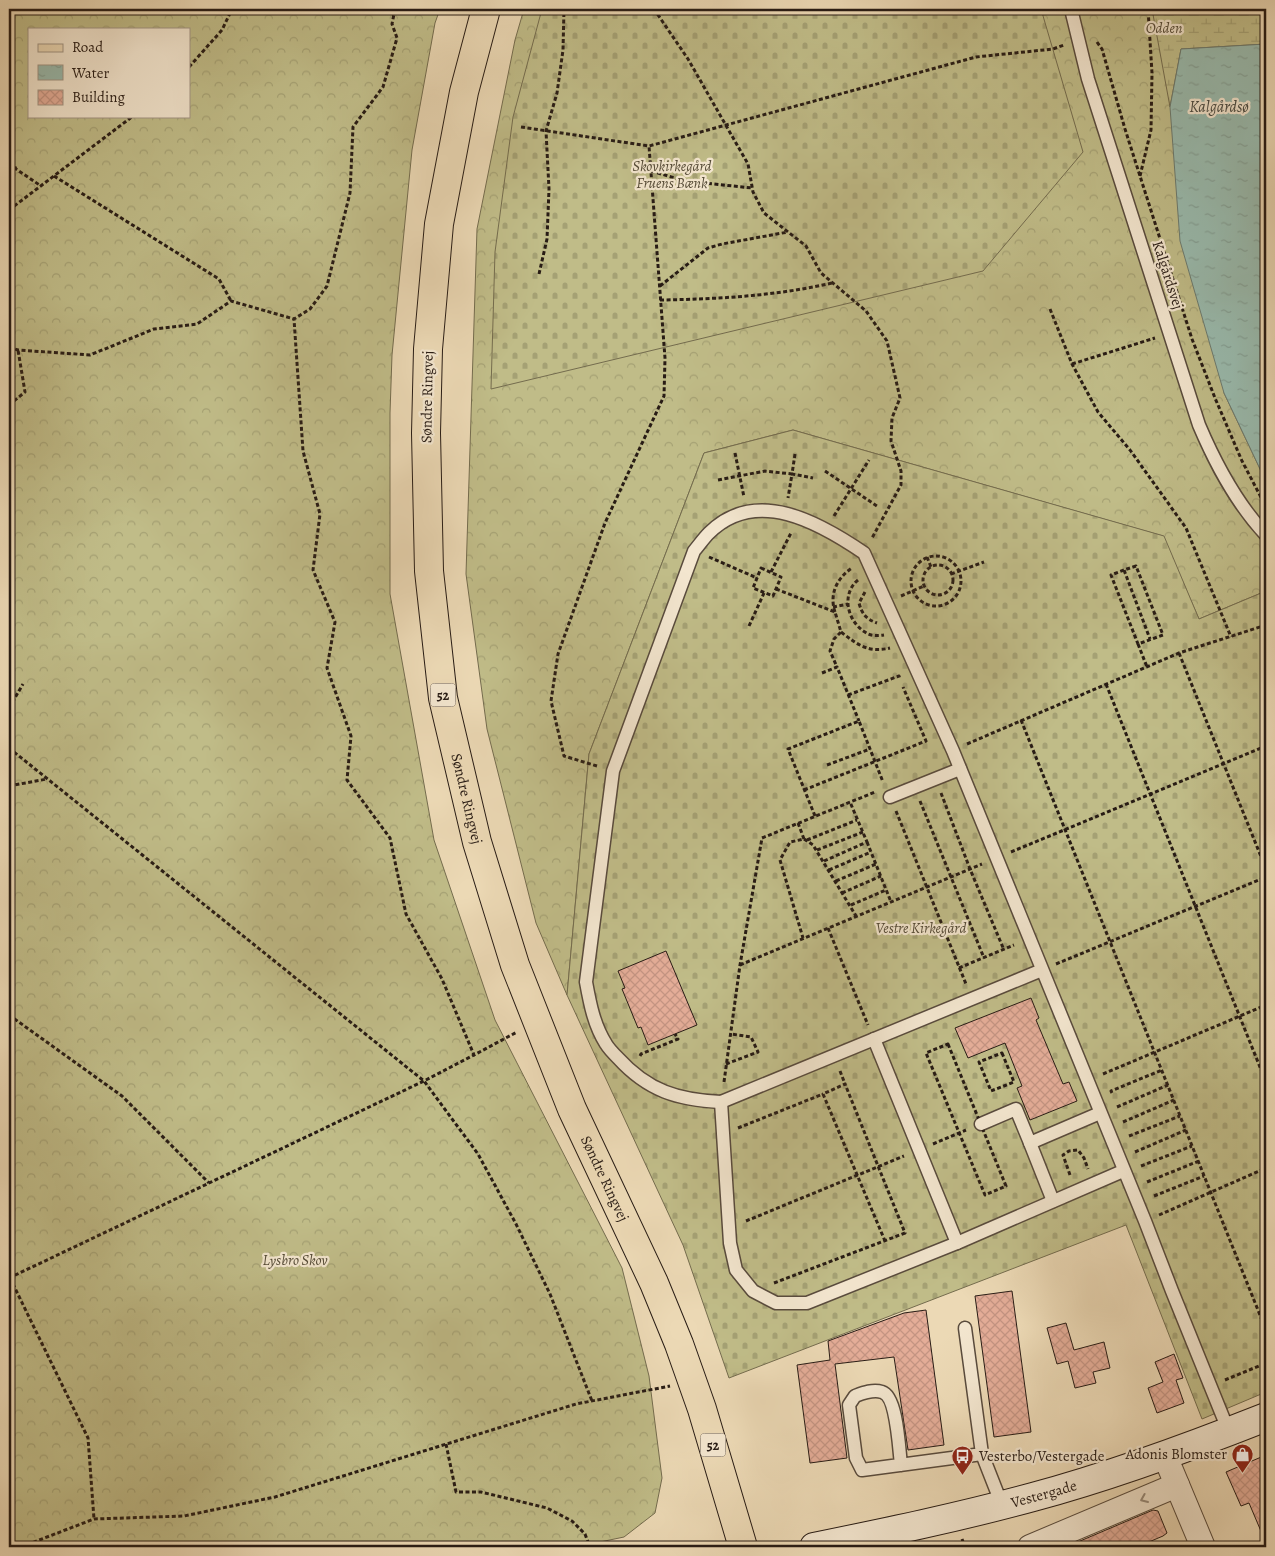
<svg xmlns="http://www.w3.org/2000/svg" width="1275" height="1556" viewBox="0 0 1275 1556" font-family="Alegreya,serif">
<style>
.forest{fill:url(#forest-crowns);stroke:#746c4e;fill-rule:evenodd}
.wetland{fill:url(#wetland-marsh);stroke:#746c4e}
.cemetery{fill:url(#cemetery-stones);stroke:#746c4e}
.water{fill:url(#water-ripples);stroke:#6c7b70}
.building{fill:url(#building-cross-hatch);stroke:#281c15}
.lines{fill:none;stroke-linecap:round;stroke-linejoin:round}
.lane-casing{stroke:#594b3d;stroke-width:15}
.street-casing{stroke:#594b3d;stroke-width:26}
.secondary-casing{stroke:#281c15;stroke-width:30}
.primary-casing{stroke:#281c15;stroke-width:30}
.path{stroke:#281c15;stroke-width:3;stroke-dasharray:4 2.5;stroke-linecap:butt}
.lane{stroke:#f3e6cf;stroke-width:12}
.street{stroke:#f3e6cf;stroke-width:24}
.secondary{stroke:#f3e6cf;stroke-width:28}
.primary{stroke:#ecd9b5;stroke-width:28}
.oneway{stroke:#988b7b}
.labels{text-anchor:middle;stroke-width:4.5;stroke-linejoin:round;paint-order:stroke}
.shield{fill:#f3e6cf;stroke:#65594d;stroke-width:1}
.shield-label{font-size:14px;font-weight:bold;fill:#281c15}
.park-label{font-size:15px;font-style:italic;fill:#564c38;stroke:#f3e6cf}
.street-label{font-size:15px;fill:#281c15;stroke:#f3e6cf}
.poi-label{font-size:15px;fill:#281c15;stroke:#f3e6cf;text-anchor:end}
.water-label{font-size:16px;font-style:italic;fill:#4a4b43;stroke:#f3e6cf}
</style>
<defs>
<pattern id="forest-crowns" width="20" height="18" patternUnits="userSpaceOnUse" patternTransform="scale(1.25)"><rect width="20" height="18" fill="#c0bc88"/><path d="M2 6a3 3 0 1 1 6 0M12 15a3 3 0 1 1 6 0" fill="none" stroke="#a5a174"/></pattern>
<pattern id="wetland-marsh" width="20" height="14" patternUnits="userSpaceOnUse" patternTransform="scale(1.25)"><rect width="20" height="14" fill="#c0bc88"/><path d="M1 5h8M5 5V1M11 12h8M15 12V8" fill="none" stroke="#a5a174"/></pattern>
<pattern id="cemetery-stones" width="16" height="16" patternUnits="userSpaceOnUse" patternTransform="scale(1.25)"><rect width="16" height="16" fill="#c0bc88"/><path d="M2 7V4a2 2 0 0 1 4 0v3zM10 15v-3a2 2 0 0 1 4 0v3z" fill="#a5a174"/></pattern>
<pattern id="water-ripples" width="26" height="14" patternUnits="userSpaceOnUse" patternTransform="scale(1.25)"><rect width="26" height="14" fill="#99baad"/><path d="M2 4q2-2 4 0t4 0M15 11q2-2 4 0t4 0" fill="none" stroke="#849f94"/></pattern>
<pattern id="building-cross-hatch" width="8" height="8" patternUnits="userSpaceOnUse" patternTransform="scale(1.25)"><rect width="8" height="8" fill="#e4ad98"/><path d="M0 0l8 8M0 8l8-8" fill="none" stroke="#c49482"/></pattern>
</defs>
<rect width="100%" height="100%" fill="#ecd9b5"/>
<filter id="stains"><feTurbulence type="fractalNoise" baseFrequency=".004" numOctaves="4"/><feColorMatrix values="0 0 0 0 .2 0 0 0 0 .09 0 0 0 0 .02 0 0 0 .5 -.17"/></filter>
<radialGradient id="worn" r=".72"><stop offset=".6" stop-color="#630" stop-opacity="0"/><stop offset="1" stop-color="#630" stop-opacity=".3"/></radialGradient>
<g class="forest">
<path d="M9 9H440L435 23 412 150 392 355 390 413V594L434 840 495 1020 622 1268 649 1376 662 1478 655 1513 624 1537 576 1547H9ZM29 29H189V116H29Z"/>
<path d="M524 9H1266V44L1181 49 1224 393 1261 471 1266 477V485L1261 474 1266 500V591L1199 619 1163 536 793 430 704 453 589 754 567 995 536 923 487 729 466 574 477 229 515 40Z"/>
</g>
<path class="wetland" d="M1152 9H1266V44L1181 49 1170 107Z"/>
<g class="cemetery">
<path d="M542 9H1041L1083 152 983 271 491 389 495 252 513 117Z"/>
<path d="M793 430 1164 536 1199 619 1266 591V1392L1202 1419 1126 1225 729 1378 683 1245 567 995 589 754 704 453Z"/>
</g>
<path class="water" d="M1266 44V477L1261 471 1224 393 1180 241 1170 107 1181 49Z"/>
<g class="building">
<path d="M666 951 697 1025 648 1045 641 1027 638 1028 622 989 625 988 618 971Z"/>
<path d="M1031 998 1039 1018 1036 1020 1063 1084 1069 1082 1077 1101 1030 1120 1017 1088 1022 1086 1005 1043 968 1058 955 1028Z"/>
<path d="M1012 1291 1031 1432 994 1437 975 1296Z"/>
<path d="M926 1310 944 1445 908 1450 894 1357 835 1364 847 1458 810 1463 797 1365 830 1360 828 1341 904 1313Z"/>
<path d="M1066 1323 1074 1350 1104 1342 1110 1368 1093 1372 1096 1383 1075 1388 1068 1361 1057 1364 1047 1328Z"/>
<path d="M1174 1354 1183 1378 1176 1380 1184 1403 1157 1413 1148 1388 1163 1382 1155 1362Z"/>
<path d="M1266 1455V1543L1249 1503 1241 1506 1226 1472Z"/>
<path d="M1153 1510 1158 1511 1167 1533 1163 1536 1137 1547H1066Z"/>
</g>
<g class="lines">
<defs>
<g id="lane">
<path d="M1071 9 1088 79 1199 425C1216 465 1236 503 1266 535"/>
<path d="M890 797 960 769"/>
<path d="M1042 970 721 1102C678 1100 648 1091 618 1058 614 1054 609 1049 606 1044 594 1025 590 1004 586 982L613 771 694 551C699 545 704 538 709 533 756 486 820 523 864 553L953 751 1145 1221 1172 1291 1229 1432"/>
<path d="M874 1039 957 1243"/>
<path d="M721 1102 730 1243 736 1270 753 1291 776 1303H807L957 1243 1123 1171"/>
<path d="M981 1124 1016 1109 1030 1143 1100 1113"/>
<path d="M1030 1143 1053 1201"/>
<path d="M982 1454 1002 1505"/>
<path d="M901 1465C899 1449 897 1396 882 1392 873 1389 863 1393 855 1396L849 1405 856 1458 862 1470 982 1454 965 1328"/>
</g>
<g id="street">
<path d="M1165 1456 1203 1547"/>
<path d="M1030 1547 1177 1485"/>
</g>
<g id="secondary">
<path id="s1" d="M814 1547C887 1532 960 1517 1033 1497 1112 1476 1190 1447 1266 1417"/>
</g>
<g id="primary">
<path id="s2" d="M486 9 464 92 439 224 428 349 426 433 429 571 443 698 477 842 515 965 572 1109 654 1283 679 1344 702 1409 743 1547"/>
</g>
</defs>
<use href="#lane" class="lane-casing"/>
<use href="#street" class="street-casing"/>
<use href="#secondary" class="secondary-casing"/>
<use href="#primary" class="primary-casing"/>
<g class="path">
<path d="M395 9 392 24 397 38 383 87 353 127 350 193 327 286 310 309 294 319 303 451 320 514 313 570 335 622 327 668 351 736 347 780 390 838 406 914 442 979 474 1055 517 1032"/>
<path d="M654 9 688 59 748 164 753 192 764 213 806 246 821 273 866 311 887 341 900 398 892 418 891 441 901 471V485L872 538"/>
<path d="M1097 42 1102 49 1125 129 1192 339 1215 398 1242 461 1264 503"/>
<path d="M189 67 222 30 232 9"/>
<path d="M521 127 649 146 976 57 1053 49 1064 45"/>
<path d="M9 155 16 169 41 186"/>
<path d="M651 171 685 181 752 188"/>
<path d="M54 176 219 279 231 301"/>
<path d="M1140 176 1151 130 1152 73 1148 9"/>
<path d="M9 210 133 116"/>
<path d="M539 274 547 239 549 189 546 131 557 93 563 50 564 9"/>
<path d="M660 286 708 248 722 244 788 232"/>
<path d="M660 300C719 299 775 296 832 283"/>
<path d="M1050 309 1072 364 1098 412 1130 450 1186 528 1231 637"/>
<path d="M9 347 18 350 90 355 154 329 197 324 231 301 294 319"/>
<path d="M1072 364 1155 338"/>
<path d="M9 405 25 392 18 350"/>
<path d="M735 453 744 497"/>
<path d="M795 454 792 474 813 478"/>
<path d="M825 471 877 506"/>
<path d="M718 480 765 471 792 474 788 498"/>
<path d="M834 516 869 460"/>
<circle cx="936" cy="581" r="25"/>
<path d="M709 557 757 578"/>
<path d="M927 557 931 567"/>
<circle cx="938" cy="580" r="15"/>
<path d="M761 568 781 577 773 596 753 588Z"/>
<path d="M1124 570 1111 575 1138 644 1163 635 1136 566 1124 570 1150 639"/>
<path d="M771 572 791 533"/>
<path d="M951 574 984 562"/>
<path d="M858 580C841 594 847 621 865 632 870 636 877 636 884 635"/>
<path d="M776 589 835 612 841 632 834 639 830 651 837 667"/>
<path d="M865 592 859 603C862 614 866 619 877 623"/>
<path d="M901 596 924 586"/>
<path d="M833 607 848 604"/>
<path d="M835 612C829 594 837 578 852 568"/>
<path d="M749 626 764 593"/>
<path d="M841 632C858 645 868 653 890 648"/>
<path d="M1138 644 1147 667"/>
<path d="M1179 653 1266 869"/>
<path d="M822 673 837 667 859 721"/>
<path d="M1106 684 1266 1082"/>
<path d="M848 695 899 676 900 679"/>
<path d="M9 708 23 684"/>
<path d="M1021 720 1266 1330"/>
<path d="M967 744 1179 653 1266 625"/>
<path d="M9 748 424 1081 478 1154 516 1224 550 1294 592 1401"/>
<path d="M827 765 870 749"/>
<path d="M597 766 564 756 551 701 558 654 605 523 664 396 665 358 649 146"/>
<path d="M9 786 47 779"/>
<path d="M804 790 926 741 903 687"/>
<path d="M941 793 970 869 1004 950"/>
<path d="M920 801 984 958"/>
<path d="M896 811 966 984"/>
<path d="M815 816 788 749 859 721 883 782"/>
<path d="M798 823 804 839 790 842 780 860 803 938"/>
<path d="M804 839 813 845 856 916"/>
<path d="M807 840 857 820"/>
<path d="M867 842 891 902"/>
<path d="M817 850 863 832"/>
<path d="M1011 852 1266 746"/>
<path d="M824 861 867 842 850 802"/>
<path d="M829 870 871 852"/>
<path d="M836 881 876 864"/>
<path d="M842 893 881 876"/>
<path d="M851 905 886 890"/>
<path d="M828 928 868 1025"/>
<path d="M1056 964 1266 877"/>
<path d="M740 965 982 864"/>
<path d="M959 968 1014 945"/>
<path d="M9 1015 122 1096 209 1183"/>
<path d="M948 1044 1006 1186 985 1195 926 1053Z"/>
<path d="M1002 1053 1014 1082 991 1091 979 1062Z"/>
<path d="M640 1056 641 1054 678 1039 675 1034"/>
<path d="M726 1064 758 1052 751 1037 731 1034"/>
<path d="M840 1071 845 1084"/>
<path d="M1103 1074 1266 1005"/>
<path d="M724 1082 740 965 762 838 875 792"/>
<path d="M1112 1093 1111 1091 1162 1070"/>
<path d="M1117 1107 1168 1085"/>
<path d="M1123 1122 1174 1100"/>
<path d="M738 1128 823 1094"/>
<path d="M1129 1136 1180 1116"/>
<path d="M933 1144 966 1130"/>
<path d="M1135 1152 1186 1130"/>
<path d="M1141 1166 1192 1146"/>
<path d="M1070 1175 1063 1155 1069 1151 1078 1150 1084 1158 1088 1169"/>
<path d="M1147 1182 1199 1161"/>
<path d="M1154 1196 1204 1176"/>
<path d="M1159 1215 1266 1168"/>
<path d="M746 1221 904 1156"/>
<path d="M9 1278 424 1081 474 1055"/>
<path d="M10 1278 88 1438 94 1519"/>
<path d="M774 1283 905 1233 845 1084 823 1094 885 1241"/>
<path d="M1225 1380 1266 1363"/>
<path d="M446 1444 456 1492H481L547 1508 572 1521 585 1534 590 1547"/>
<path d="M962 1539 965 1547"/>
<path d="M21 1547 94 1519 184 1516 275 1497 576 1404 670 1386"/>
</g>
<use href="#lane" class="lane"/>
<use href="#street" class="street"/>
<use href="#secondary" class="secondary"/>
<use href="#primary" class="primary"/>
</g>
<defs><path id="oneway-chevron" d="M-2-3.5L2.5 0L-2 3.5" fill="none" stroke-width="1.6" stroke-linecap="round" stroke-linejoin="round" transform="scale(1.25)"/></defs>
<use class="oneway" href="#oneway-chevron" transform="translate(1144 1499) rotate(157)"/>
<defs>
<symbol id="shop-pin" viewBox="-11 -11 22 30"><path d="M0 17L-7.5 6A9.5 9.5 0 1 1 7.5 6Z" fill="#8f2418" stroke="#f3e6cf"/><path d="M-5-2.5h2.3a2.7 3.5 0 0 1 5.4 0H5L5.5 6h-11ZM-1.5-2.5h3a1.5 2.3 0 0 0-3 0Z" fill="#fff"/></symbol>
<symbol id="bus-pin" viewBox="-11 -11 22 30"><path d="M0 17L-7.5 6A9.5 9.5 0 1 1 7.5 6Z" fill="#8f2418" stroke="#f3e6cf"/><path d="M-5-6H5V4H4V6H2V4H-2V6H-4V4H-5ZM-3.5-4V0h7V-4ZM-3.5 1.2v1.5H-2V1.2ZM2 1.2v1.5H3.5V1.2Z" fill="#fff"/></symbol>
</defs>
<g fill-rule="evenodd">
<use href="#shop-pin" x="1230" y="1442" width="25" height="34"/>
<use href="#bus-pin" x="950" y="1444" width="25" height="34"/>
</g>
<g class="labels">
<g class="shield">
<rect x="430.5" y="683.5" width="25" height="23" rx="4"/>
<rect x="700.5" y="1433.5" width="25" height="23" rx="4"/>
</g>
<g class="shield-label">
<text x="443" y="700">52</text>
<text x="713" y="1450">52</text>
</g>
<g class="park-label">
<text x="1164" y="33">Odden</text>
<text x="672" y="171">Skovkirkegård<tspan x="672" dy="17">Fruens Bænk</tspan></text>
<text x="921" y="933">Vestre Kirkegård</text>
<text x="295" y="1265">Lysbro Skov</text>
</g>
<g class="street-label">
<text transform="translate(1168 275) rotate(72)" y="5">Kalgårdsvej</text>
<text transform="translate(427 397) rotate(-89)" y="5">Søndre Ringvej</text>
<text dy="5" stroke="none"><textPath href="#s2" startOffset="799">Søndre Ringvej</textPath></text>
<text dy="5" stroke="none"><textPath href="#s2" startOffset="1204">Søndre Ringvej</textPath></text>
<text dy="5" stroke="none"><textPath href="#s1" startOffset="236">Vestergade</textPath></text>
</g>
<g class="poi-label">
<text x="1227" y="1459">Adonis Blomster</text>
<text x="979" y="1461" text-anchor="start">Vesterbo/Vestergade</text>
</g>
<g class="water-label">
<text x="1219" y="112">Kalgårdsø</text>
</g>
</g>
<rect width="1275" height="1556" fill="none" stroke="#ecd9b5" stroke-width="30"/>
<rect x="10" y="10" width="1255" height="1536" fill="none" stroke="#281c15" stroke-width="2.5"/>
<rect x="15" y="15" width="1245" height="1526" fill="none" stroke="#281c15"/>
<rect x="28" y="28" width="162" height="90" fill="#f3e6cf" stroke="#a29585"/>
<rect x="38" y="44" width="25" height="8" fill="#ecd9b5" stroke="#a29585"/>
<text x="72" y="52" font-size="15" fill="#281c15">Road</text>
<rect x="38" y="65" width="25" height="15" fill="url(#water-ripples)" stroke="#a29585"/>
<text x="72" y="78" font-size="15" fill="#281c15">Water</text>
<rect x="38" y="90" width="25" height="15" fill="url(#building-cross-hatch)" stroke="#a29585"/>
<text x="72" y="102" font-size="15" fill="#281c15">Building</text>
<rect width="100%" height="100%" filter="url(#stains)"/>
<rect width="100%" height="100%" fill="url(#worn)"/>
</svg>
